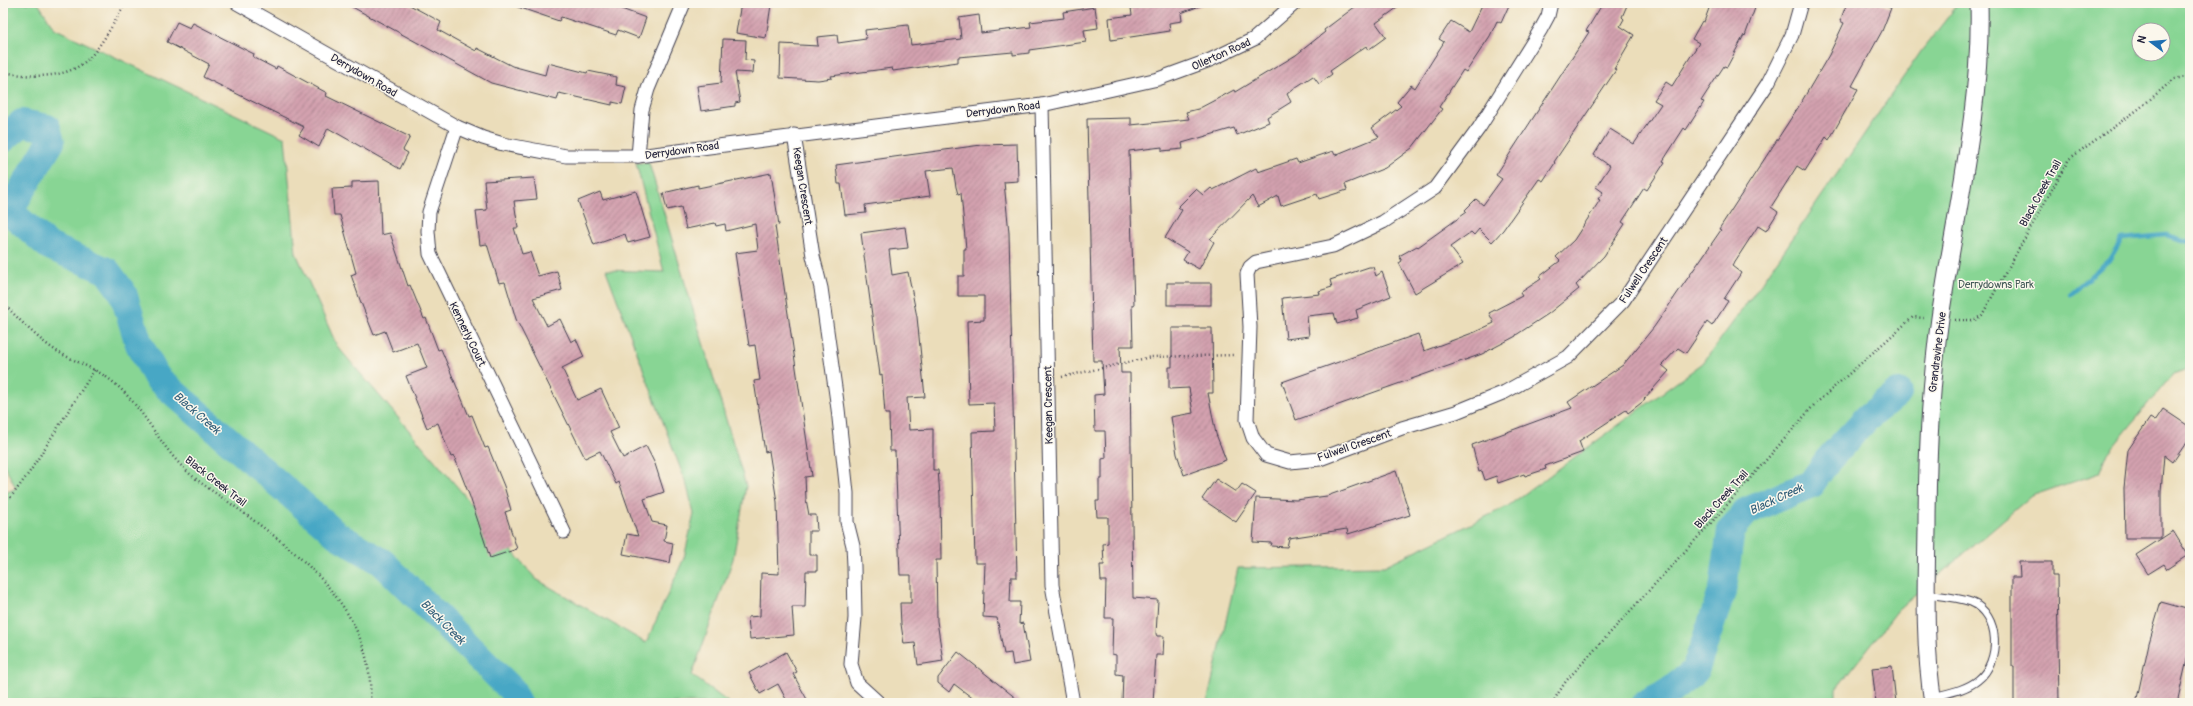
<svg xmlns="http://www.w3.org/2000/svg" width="2193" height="706" viewBox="0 0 2193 706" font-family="Pangolin,sans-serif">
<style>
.park{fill:#88d594;stroke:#557c68;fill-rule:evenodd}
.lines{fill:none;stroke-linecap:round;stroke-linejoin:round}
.stream{stroke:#46a7c5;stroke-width:4.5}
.river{stroke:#46a7c5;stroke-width:28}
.building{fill:url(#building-hatch)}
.service-casing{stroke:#403e4e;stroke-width:9}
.minor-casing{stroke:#403e4e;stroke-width:15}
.tertiary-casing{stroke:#403e4e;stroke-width:19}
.path{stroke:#403e4e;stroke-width:2.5;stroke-dasharray:1 3;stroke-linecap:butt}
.service{stroke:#fff;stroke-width:7}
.minor{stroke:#fff;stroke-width:13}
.tertiary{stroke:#fff;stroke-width:17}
.labels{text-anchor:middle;stroke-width:3;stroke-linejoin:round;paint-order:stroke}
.street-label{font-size:11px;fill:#22223b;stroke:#fbf7ec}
.park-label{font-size:11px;fill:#415856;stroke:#fbf7ec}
.water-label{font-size:12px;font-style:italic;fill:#325e79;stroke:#fbf7ec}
</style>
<defs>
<pattern id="building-hatch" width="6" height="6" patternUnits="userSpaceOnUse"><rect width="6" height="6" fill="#d3a1af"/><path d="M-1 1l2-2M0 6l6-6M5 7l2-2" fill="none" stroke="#ab8390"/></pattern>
</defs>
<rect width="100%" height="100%" fill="#fbf7ec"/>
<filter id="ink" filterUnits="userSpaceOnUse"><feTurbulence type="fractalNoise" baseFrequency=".025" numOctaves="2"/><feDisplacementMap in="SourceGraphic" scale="8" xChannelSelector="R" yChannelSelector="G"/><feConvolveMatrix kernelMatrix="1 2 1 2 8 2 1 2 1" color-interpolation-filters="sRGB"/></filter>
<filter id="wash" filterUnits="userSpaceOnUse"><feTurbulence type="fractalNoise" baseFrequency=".012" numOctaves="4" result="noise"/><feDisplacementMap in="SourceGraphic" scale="16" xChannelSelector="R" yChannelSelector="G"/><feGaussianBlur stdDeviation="0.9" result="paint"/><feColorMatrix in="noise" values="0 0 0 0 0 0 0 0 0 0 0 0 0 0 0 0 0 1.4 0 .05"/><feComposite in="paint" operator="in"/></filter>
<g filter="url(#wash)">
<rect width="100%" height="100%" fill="#ebddba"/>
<g class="park">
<path d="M3 3H38L54 28 285 138 296 253 337 346 536 579 646 643 684 558 694 514 687 486 606 270 664 272 636 163H649L746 486 733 559 692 675 729 703H3V494L16 488 3 463Z"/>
<path d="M1959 3H2190V368L2173 374 2108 453 2100 473 2031 496 1898 610 1836 689V703H1207L1238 568 1384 566 1508 506 1703 363 1764 280 1922 50ZM2139 30H2163V54H2139Z"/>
</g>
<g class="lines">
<path class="stream" d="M2070 294 2109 260 2122 239 2166 235 2190 242"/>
<g class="river">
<path d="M3 139 22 123 47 128 51 142 9 211 49 246 107 271 123 293 139 344 157 378 337 535 382 562 512 690 518 703"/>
<path d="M1646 703 1670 691 1695 671 1723 589 1731 530 1747 511 1811 484 1827 461 1867 418 1898 393"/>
</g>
</g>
<g id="blocks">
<g class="building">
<path d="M345 3H406L441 22 438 30 476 51 477 48 512 66 545 75 548 63 587 73 588 71 617 77 616 85 626 87 622 104 612 102V105L559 93 557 100 491 83Z"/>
<path d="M513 3H605L646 18 639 38 618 30 616 35 561 17 559 21 512 5Z"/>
<path d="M741 3 771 5 766 38 736 33Z"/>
<path d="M1149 3H1205V4L1181 13 1182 21 1169 23 1170 31 1111 40 1109 18 1132 15 1131 8 1150 6Z"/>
<path d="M1360 3H1404L1376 23 1386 37 1368 50 1366 46 1330 71 1332 74 1319 84 1313 76 1293 89 1287 94 1291 102 1267 117 1269 122 1237 135 1234 128 1182 143 1183 149 1162 151V147L1129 151 1134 305H1132L1133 346H1120L1121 373H1130L1133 598 1158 600 1156 634 1157 636H1164L1163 655H1156L1153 703H1122L1123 675 1116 674V655L1112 654 1113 618H1105L1106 581H1101L1100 565H1104L1103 544 1108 543V517H1097L1096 501H1099V479H1102V459L1106 458 1105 431H1095L1094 395 1104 394 1102 361H1093L1087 119 1131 118V125L1189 119 1186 112 1198 109 1234 90 1235 92 1296 55 1325 32 1324 30Z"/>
<path d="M1483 3H1510L1501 23 1497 21 1490 36 1466 72 1463 70 1439 107 1442 109 1412 148 1385 168 1345 184 1347 190 1319 199 1317 194 1281 206 1278 196 1258 207 1252 196 1210 239 1214 242 1199 269 1183 260 1188 252 1165 238 1182 210 1178 207 1196 189 1203 195 1211 188 1213 190 1256 168 1258 172 1296 159 1298 163 1333 151 1335 155 1379 137 1372 128 1401 106 1397 102 1411 85 1415 88 1444 42 1439 39 1451 21 1469 32Z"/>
<path d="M1603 3H1628L1622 17 1624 19 1620 26 1634 35 1614 69 1616 70 1554 162 1555 163 1543 181 1539 179 1503 230 1492 242 1479 229 1474 235 1471 232 1450 247 1463 264 1415 293 1399 263 1402 261 1399 256 1417 246 1418 247 1467 212 1465 210 1476 199 1483 205 1502 179 1496 175 1589 32 1586 31Z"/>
<path d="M1711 3H1741L1755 8 1745 36 1744 35 1727 67 1724 66 1701 101 1704 102 1686 130 1684 128 1663 161 1665 162 1647 190 1644 188 1622 222 1625 224 1604 256 1576 285 1579 289 1548 314 1516 335V336L1482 354 1296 420 1282 382 1418 334 1424 351 1475 332 1494 323 1489 313 1522 296 1520 293 1541 279 1539 277 1560 261 1556 257 1574 240 1600 200 1598 199 1603 192 1596 187 1610 166 1594 155 1610 129 1634 144 1661 104 1654 100 1666 82 1672 86 1699 43 1692 39 1702 21 1704 22Z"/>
<path d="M1847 3H1878L1891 8 1882 31 1852 86 1858 89 1829 140 1826 137 1805 171 1797 166 1771 207 1778 212 1766 231 1758 226 1732 266 1741 273 1724 299 1728 301 1712 326 1707 322 1686 353 1678 348 1662 365 1669 371 1644 399 1645 400 1628 413 1626 410 1579 441 1583 452 1545 466 1546 469 1525 476 1524 474 1498 483 1496 476 1485 480 1482 471 1479 472 1472 445 1572 408 1568 402 1623 365 1654 327 1721 230 1719 229 1799 106 1829 55 1844 23 1840 21Z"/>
<path d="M1095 7 1098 28 1084 30 1086 42 1029 50V53L1013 55V52L958 57V62L893 71 892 68 831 76 832 78 818 80 780 78 781 44 818 46 817 37 837 35 838 43 866 39 865 30 908 25 911 45 961 39 959 18 979 15 981 33 1031 27 1030 22 1064 18 1063 12Z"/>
<path d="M177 22 190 28 193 23 244 49 254 54 253 57 276 69 277 66 327 93 326 96 410 137 403 150 408 153 400 169 328 128 319 147 299 135 304 127 203 77 209 64 167 42Z"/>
<path d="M723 39 746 40 745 60 754 61 753 73 735 72 740 102 735 103V106L701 111 697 86 721 83Z"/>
<path d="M1017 144 1018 181 1004 182 1009 233 1017 577H1011L1010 602H1020L1019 624 1023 623 1030 662 1013 665 1011 653 1004 654 997 618 983 617 985 563H975L972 432 995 431 994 403 969 404 967 321 984 320V296H958V276H964V249H966L961 193 958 194 956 187 953 168 926 171 930 196 865 205 866 213 845 215 841 184H838L836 165 981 145Z"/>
<path d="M771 173 779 225 775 226 812 476 805 477 806 499 809 515H816L817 531H809V555H817V571H806L805 607H792L794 635 750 639 748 617 760 616 761 573 779 574 777 502 769 451 765 452 754 381 760 380 755 345 749 346 735 253 758 250 755 224 726 231 725 224 716 226 715 223 686 229 681 207 667 210 663 193 698 185V188Z"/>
<path d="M534 178 537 199 514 201 518 228H514L522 254 530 252 538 276 557 271 562 290 533 298 547 326 560 319 571 342 576 339 584 357 562 368 577 400 601 389 619 428 610 432 623 458 646 446 655 464 664 492 644 499 652 522 667 525 664 541 673 543 670 563 623 554 627 534 638 536 619 482 616 484 600 451 585 458 516 319 505 282 499 283 487 244 480 245 476 211 487 210 484 181Z"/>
<path d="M379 181 381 235 390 233 408 286 410 285 424 319 426 318 438 350 441 349 469 416 472 415 485 448 488 447 504 486 511 510 505 512 517 549 490 558 470 497 454 456 451 457 438 423 427 428 406 376 427 368 417 343 393 352 385 331 374 335 360 300 351 275 356 273 340 215H334L332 189 352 188V182Z"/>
<path d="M636 191 650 237 628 243 625 234 594 245 578 201 600 192 603 200Z"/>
<path d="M905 227 908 248 889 250 892 275 908 272 917 317 925 397 907 398 909 430 933 429V470H938L940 496 941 560H936L937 621 943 661 918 665 915 643 904 644 901 624 900 603H911V575H900L895 451H890L889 414H885L882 374 880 375 861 233Z"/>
<path d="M1369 267H1373L1376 276 1382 272 1391 296 1356 310 1358 318 1337 324 1334 313 1307 316 1309 336 1286 339 1282 298 1320 294 1319 291 1332 287 1330 280Z"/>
<rect x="1167" y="283" width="44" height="22"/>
<path d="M1172 328H1212L1213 393H1208L1216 434 1226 460 1184 475 1177 454 1171 417 1193 413 1189 388 1169 389V367H1172Z"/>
<path d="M2163 409 2190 427V437L2173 462 2164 455 2161 491V538H2125L2124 488 2128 450 2150 418 2155 421Z"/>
<path d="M1396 471 1410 515 1348 534 1347 529 1289 538 1287 547 1271 546 1272 543 1253 542 1256 498 1296 500 1327 496Z"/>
<path d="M1216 479 1236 492 1242 484 1256 493 1236 522 1202 499Z"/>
<path d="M2173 531 2188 555 2167 569 2164 564 2148 574 2136 555Z"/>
<path d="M2019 562H2052V576H2057L2059 703H2014V666H2012V577H2020Z"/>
<path d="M2161 602 2190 610V647L2177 703H2136L2149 643Z"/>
<path d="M786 652 797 672 793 674 809 703H788L778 684 760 694 749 673Z"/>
<path d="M958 652 982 671 1022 703H979L954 684 949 692 938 683V678Z"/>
<path d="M1892 666 1896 703H1876L1872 668Z"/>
</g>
</g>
</g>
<g filter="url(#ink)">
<use href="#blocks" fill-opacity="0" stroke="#403e4e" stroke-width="1"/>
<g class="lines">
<defs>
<path id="service" d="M1926 594C1941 596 1957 597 1971 602 2001 614 2001 662 1978 680 1966 690 1948 693 1933 697"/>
<g id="minor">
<path d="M237 3 457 127 483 138 503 144 566 156H638L1042 105 1158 79 1210 60 1254 39 1295 3"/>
<path d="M1551 3 1548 16 1541 29 1479 128 1435 188 1383 222 1333 246 1256 262 1250 267 1247 274 1250 327 1247 420 1253 438 1266 455 1290 462 1320 459 1402 428 1456 412 1505 392 1568 357 1623 301 1768 83 1792 35 1801 3"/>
<path d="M1042 105 1052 585 1073 703"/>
<path d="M457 127 429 212 428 231 430 254 564 532"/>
<path d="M794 135 813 256 821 288 838 409 847 493V522L853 546 854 566 855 618 851 664 857 683 879 703"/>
<path d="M638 156 642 110 648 89 684 3"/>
</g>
<path id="tertiary" d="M1933 703C1924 645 1926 588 1927 530 1927 459 1930 389 1940 318 1955 214 1982 109 1979 3"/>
</defs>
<use href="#service" class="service-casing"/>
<use href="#minor" class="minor-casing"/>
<use href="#tertiary" class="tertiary-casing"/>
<g class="path">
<path d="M3 72C29 77 64 80 86 61 101 48 115 20 126 3"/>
<path d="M3 303C20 320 39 341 60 353 78 363 97 369 113 382 144 407 160 448 190 474 209 490 230 502 249 517 311 562 376 619 370 703"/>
<path d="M1955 320H1975L1982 315 2069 159 2140 108 2174 79 2190 76"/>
<path d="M1062 377 1151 357 1236 355"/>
<path d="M3 501 11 497 29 473 95 369"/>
<path d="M1552 703 1566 681 1720 513 1814 405 1913 317 1924 318"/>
</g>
<use href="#service" class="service"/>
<use href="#minor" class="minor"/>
<use href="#tertiary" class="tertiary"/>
</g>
</g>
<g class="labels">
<g class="street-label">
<text transform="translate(1221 54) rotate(-24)" y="4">Ollerton Road</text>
<text transform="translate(364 75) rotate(30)" y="4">Derrydown Road</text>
<text transform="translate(1003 109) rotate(-7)" y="4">Derrydown Road</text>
<text transform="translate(682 150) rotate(-8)" y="4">Derrydown Road</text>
<text transform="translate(803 186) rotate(81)" y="4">Keegan Crescent</text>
<text transform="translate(2040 193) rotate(-61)" y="4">Black Creek Trail</text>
<text transform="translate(1643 270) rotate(-56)" y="4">Fulwell Crescent</text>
<text transform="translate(468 334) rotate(64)" y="4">Kennerly Court</text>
<text transform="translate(1937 352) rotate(-83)" y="4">Grandravine Drive</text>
<text transform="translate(1048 405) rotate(-91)" y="4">Keegan Crescent</text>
<text transform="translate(1354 445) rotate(-19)" y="4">Fulwell Crescent</text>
<text transform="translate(216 481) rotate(38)" y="4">Black Creek Trail</text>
<text transform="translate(1721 499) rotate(-48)" y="4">Black Creek Trail</text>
</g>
<g class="park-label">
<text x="1996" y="288">Derrydowns Park</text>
</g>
<g class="water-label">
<text transform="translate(197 413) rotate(41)" y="4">Black Creek</text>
<text transform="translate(1776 499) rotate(-25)" y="4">Black Creek</text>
<text transform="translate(443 622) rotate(45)" y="4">Black Creek</text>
</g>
</g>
<rect width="2193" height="706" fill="none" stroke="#fbf7ec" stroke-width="16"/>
<g transform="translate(2151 42) rotate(286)"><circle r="19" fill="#fbf7ec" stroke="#a4a2a5"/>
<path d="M0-3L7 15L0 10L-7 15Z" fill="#1f6fb2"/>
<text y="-6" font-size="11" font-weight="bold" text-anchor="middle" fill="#22223b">N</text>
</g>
</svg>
